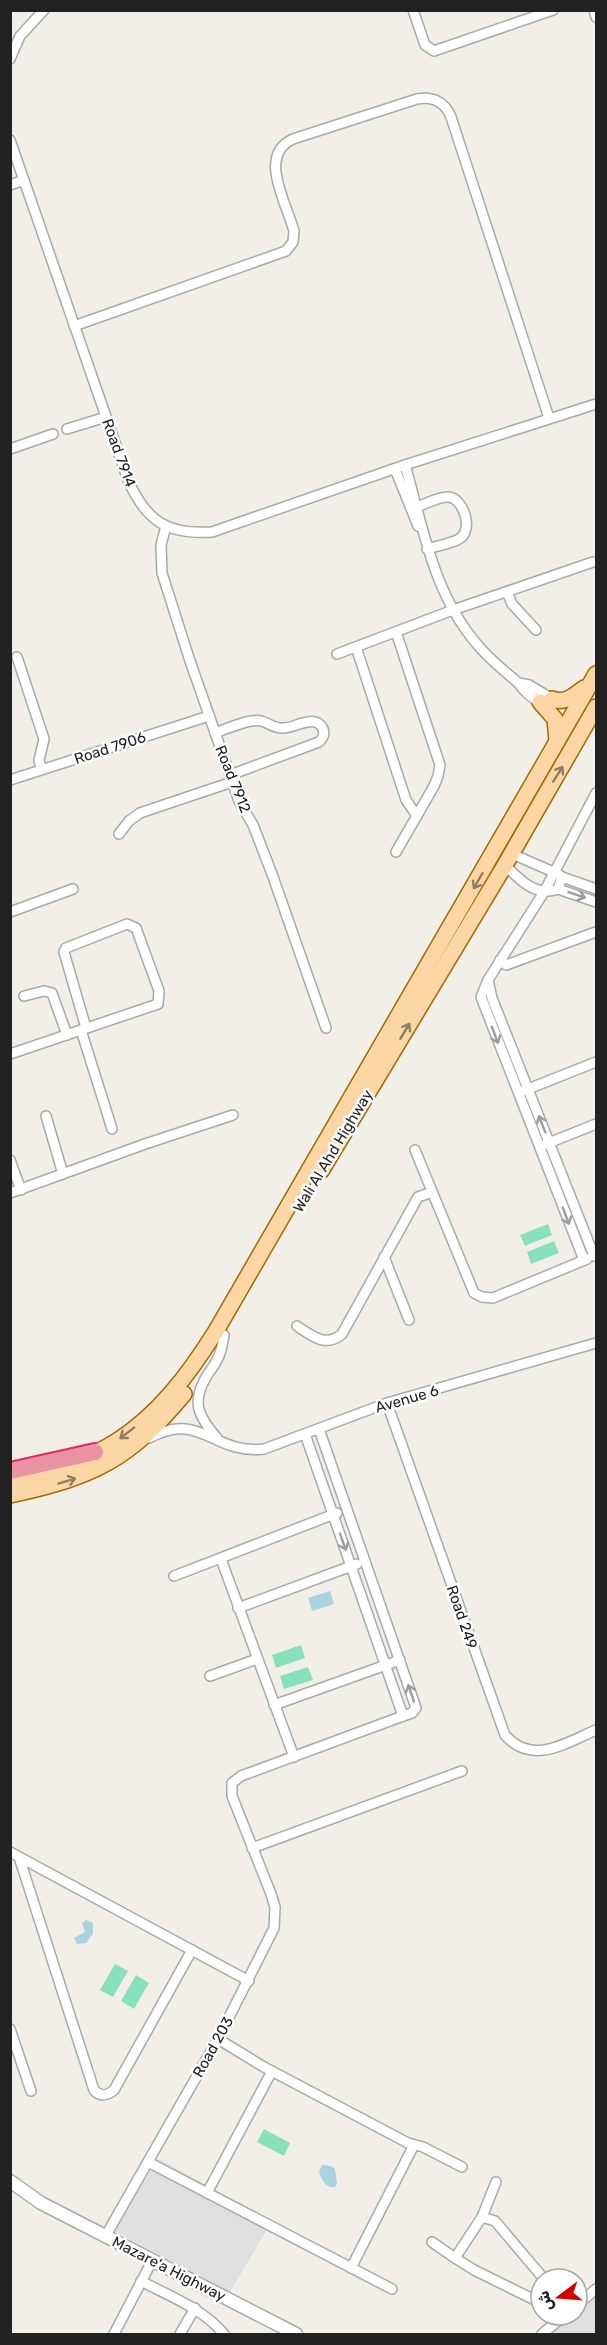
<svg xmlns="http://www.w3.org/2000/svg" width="607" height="2345" viewBox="0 0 607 2345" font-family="Rubik,'Noto Sans Arabic',sans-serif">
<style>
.residential{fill:#e0dfdf}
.pitch{fill:#88e0be}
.water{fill:#aad3df}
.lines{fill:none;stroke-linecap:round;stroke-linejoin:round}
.minor-casing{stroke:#a9a9a9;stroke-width:12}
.tertiary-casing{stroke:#a9a9a9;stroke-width:15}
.primary-casing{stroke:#a06b00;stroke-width:18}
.motorway-casing{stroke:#dc2a67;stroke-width:20}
.minor{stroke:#fff;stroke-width:9}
.tertiary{stroke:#fff;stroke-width:12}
.primary{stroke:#fcd6a4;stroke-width:15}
.motorway{stroke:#e892a2;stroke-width:16}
.oneway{stroke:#8f7c63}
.oneway2{stroke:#9c9c9c}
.labels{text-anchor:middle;stroke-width:5;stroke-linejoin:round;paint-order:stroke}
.street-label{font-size:15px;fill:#222;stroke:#fff}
</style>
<rect width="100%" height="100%" fill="#f2efe9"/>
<g class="residential">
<path d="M159 2159 272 2221 230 2292 111 2229Z"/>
<path d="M596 2295V2334H550L573 2315H577V2312Z"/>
</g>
<g class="pitch">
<path d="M548 1224 552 1235 525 1246 520 1235Z"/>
<path d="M554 1241 559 1253 531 1264 527 1252Z"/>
<path d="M301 1645 305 1658 276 1668 272 1655Z"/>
<path d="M308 1667 313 1680 284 1689 280 1676Z"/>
<path d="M115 1964 128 1971 113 1997 100 1990Z"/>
<path d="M136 1975 149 1983 134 2009 121 2001Z"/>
<path d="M264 2129 290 2143 284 2156 257 2142Z"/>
</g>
<g class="water">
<path d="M330 1591 334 1604 312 1611 308 1598Z"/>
<path d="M86 1920 93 1923V1934L86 1943 77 1944 74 1938 85 1932 82 1923Z"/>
<path d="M322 2165 331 2166 335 2169 337 2184 335 2187C326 2189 321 2179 319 2171Z"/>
</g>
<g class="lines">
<defs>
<g id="minor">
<path d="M413 10 425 45 434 51 553 10"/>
<path d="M594 10 596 17"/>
<path d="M10 59 20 36 44 10"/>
<path d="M10 140 128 480C146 521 167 535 212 532L405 465 596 404"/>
<path d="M10 185 24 180"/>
<path d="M74 326 286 251 293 242 294 231C287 204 257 155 293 139L417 99C433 96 445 102 451 117L549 418"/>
<path d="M67 429 106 417"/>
<path d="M10 449 53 434"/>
<path d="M405 465C423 527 433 592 476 643 488 658 502 669 516 681 520 684 521 688 525 691 530 697 537 701 544 705"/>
<path d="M395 469 418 526"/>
<path d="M417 507C426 504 439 496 449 497 464 499 474 531 459 539 450 544 437 546 427 549"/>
<path d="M166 526 161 545 162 573 189 658 239 801 253 825 272 874 326 1028"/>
<path d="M507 592 512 604 536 630"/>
<path d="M356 647 406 800 417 816"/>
<path d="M337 654 453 610 593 562"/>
<path d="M17 657 44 739 39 760 41 769"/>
<path d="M519 683 529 685 556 701"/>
<path d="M215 733C226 729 251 718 261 721 269 723 275 729 284 728 295 728 316 713 323 729 325 735 323 738 319 742L230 775"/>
<path d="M10 780 209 716"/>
<path d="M119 834 129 821 140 813 232 782"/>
<path d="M396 852 434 786 438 776 440 765 396 632"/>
<path d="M505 865C520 880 535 897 558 889L562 877 558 874 510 853"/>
<path d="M562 877 596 889"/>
<path d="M558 889 596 902"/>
<path d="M10 912 73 889"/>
<path d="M500 960 506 965 596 932"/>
<path d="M488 980 492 998 594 1256"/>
<path d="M24 996 44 991 52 993 67 1035"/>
<path d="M81 1030 112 1129"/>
<path d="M10 1054 158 1004 159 991 136 928 127 924 66 948 64 952 86 1028"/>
<path d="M523 1091 596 1062"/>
<path d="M46 1116 63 1174"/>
<path d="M546 1144 596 1124"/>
<path d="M415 1150 474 1293 482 1297 493 1298 587 1259"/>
<path d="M10 1160 21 1190"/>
<path d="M10 1193 145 1144 233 1115"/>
<path d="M384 1257 409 1320"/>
<path d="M584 1260 481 997 488 980 544 892 596 793"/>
<path d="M297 1326C312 1336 326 1348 342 1334L418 1197 432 1192"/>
<path d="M387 1403 505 1735C532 1766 566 1743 596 1730"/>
<path d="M305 1434 403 1716 412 1713 416 1708 415 1705 319 1429"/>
<path d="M149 1438C201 1410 213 1455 264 1449L387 1403 596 1343"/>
<path d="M217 1438C197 1415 191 1401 208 1374 212 1368 218 1361 220 1353 222 1348 223 1341 224 1335"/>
<path d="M221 1559 294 1757"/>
<path d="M174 1576 337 1513"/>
<path d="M238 1608 357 1564"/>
<path d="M210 1676 257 1659"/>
<path d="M274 1705 400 1660"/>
<path d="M252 1848 462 1771"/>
<path d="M10 1852 249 1981"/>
<path d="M19 1857 94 2090C100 2097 107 2096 114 2090L192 1950"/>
<path d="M10 2029 31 2091"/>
<path d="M218 2039 264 2067 408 2143 423 2147 462 2167"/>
<path d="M148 2162 392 2289"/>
<path d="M207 2193 272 2071"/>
<path d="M482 2217 496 2182"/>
<path d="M105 2237 218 2039 274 1928 275 1907 271 1894 232 1796V1783L241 1776 403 1716"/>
<path d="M432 2242 455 2258"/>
<path d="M351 2268 414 2145"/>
<path d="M141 2281C171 2297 202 2308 224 2334"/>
<path d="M541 2303 474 2270 455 2258 482 2217 495 2221 544 2279"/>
<path d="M577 2305 596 2289"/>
<path d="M114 2334 152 2261"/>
<path d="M180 2334 195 2308"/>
<path d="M542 2334 565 2315"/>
</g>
<path id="tertiary" d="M10 2181 41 2203 296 2334"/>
<g id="primary">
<path d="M552 699C565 704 574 696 584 688"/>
<path d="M540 702 555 719 557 741"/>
<path d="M321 1171 505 865 596 707"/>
<path d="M10 1482C45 1472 83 1462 114 1443 158 1416 189 1374 216 1331L596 674"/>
<path d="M10 1495C94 1477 129 1460 184 1394"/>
</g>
<path id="motorway" d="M10 1471 95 1452"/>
</defs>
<use href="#minor" class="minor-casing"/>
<use href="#tertiary" class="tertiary-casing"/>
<use href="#primary" class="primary-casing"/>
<use href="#motorway" class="motorway-casing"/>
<use href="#minor" class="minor"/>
<use href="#tertiary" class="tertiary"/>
<use href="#primary" class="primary"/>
<use href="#motorway" class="motorway"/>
</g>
<defs><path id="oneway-shaft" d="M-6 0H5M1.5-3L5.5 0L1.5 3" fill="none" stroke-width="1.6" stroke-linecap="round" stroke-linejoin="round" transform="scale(1.5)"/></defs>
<g class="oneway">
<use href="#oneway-shaft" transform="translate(558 774) rotate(-58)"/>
<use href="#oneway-shaft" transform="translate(478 881) rotate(120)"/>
<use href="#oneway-shaft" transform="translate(405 1031) rotate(-59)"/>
<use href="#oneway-shaft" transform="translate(127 1433) rotate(143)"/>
<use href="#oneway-shaft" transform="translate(67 1481) rotate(-17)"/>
</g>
<g class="oneway2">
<use href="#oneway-shaft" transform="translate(577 895) rotate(19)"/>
<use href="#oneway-shaft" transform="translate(495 1035) rotate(69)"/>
<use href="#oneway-shaft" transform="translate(542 1124) rotate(-112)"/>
<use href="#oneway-shaft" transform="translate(566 1216) rotate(69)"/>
<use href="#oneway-shaft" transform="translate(343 1542) rotate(70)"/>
<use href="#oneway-shaft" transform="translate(411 1693) rotate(-109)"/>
</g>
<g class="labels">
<g class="street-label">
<text transform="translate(119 453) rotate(70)" y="5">Road 7914</text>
<text transform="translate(110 748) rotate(-18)" y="5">Road 7906</text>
<text transform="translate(233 779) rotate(68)" y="5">Road 7912</text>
<text transform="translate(333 1151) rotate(-59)" y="5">Wali Al Ahd Highway</text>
<text transform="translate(407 1399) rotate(-16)" y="5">Avenue 6</text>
<text transform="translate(462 1617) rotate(71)" y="5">Road 249</text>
<text transform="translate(213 2047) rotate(-61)" y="5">Road 203</text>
<text transform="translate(169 2269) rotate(27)" y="5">Mazare'a Highway</text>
</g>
</g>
<rect width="607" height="2345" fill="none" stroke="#222222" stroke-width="24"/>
<g transform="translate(559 2297) rotate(254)"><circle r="28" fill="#ffffff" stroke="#a7a7a7" stroke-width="1.5"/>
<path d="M0-4.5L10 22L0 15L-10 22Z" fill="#d40000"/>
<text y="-9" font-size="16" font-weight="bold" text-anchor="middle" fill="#222222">ش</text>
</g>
</svg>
